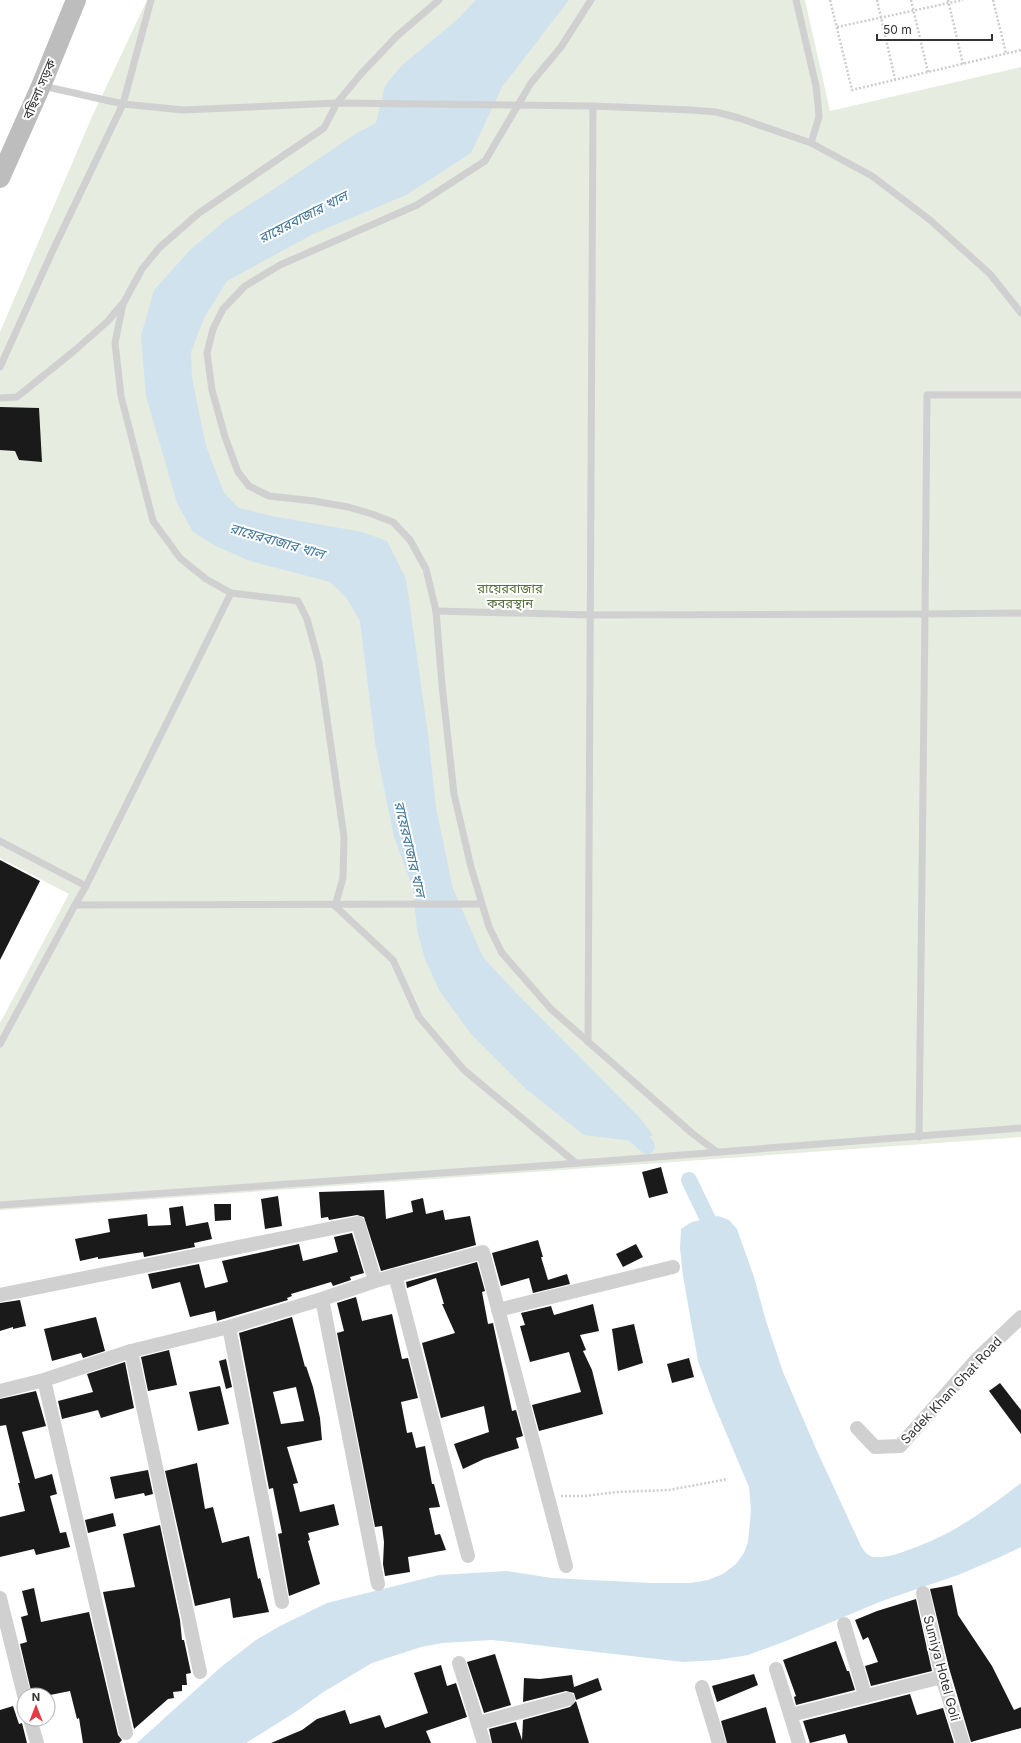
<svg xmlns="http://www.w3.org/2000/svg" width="1021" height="1743" viewBox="0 0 1021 1743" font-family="Inter,'Noto Sans Bengali',sans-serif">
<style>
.green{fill:#e6ecdf}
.water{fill:#cfe2ee}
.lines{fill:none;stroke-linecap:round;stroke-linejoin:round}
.canal{stroke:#cfe2ee;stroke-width:16}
.building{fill:#1a1a1a;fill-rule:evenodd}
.path{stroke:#cdcdcd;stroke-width:2.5;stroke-dasharray:2 2;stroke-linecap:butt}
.service{stroke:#d0d0d0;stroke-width:7}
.minor{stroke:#d0d0d0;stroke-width:14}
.secondary{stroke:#bdbdbd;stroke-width:20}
.labels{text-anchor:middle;stroke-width:4;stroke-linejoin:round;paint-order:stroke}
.street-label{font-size:13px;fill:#333;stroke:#fff}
.park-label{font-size:13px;fill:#56703f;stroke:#fff}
.water-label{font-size:14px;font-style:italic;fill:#3f7597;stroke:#fff}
</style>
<rect width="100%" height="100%" fill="#fff"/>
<path class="green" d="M147 0H805L830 111 1021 67V1137L0 1210V1023L69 894 0 858V332L91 119Z"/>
<g class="water">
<path d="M476 0H569L502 87 471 153 406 195 313 234 227 281 204 318 191 352 192 378 206 446 224 493 239 508 272 516 362 532 387 541 406 579 428 734 436 808 453 889 483 957 517 994 639 1117 653 1135 641 1142 584 1135 526 1089 471 1034 439 990 425 959 417 930 413 888 394 837 375 743 360 621 346 597 330 582 250 561 216 546 193 532 177 503 146 396 141 336 154 290 191 249 227 219 271 191 357 133 376 123 385 86 401 66 458 19Z"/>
<path d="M718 1216 729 1220 737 1229 754 1277 766 1321 783 1372 817 1451 861 1546C864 1551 868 1557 875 1557 885 1558 898 1554 908 1550 954 1534 983 1512 1021 1483V1547L998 1558 958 1575 882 1601 786 1641 748 1655 718 1660 683 1662 492 1640 443 1643 421 1647 372 1663 325 1691 294 1713 246 1743H137L221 1667 256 1640 280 1626 327 1603 439 1575 507 1571 552 1578 650 1583H690L708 1580 723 1574 736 1564 744 1553 748 1542 751 1510 749 1487 713 1402 698 1361 683 1276 680 1248 681 1229 692 1222Z"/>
</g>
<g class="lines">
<g class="canal">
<path d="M626 1127 647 1146"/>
<path d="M689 1180 717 1238"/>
</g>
</g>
<g class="building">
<path d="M0 407 39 408 42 462 19 460 15 451 0 450Z"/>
<path d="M0 860 40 881 0 960Z"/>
<path d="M661 1167 668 1193 649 1198 642 1172Z"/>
<path d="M384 1190 386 1219 413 1212 411 1201 423 1198 426 1214 443 1210 445 1220 470 1216 476 1245 381 1271 364 1217 357 1215 329 1220 328 1217 321 1218 319 1192Z"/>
<path d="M278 1196 282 1226 265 1229 261 1199Z"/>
<path d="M214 1204H231V1220L215 1221Z"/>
<path d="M183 1206 186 1226 208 1222 212 1239 194 1243 195 1247 144 1257 143 1252 98 1259V1257L80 1261 75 1239 110 1232 108 1219 147 1214 148 1226 171 1225 169 1208Z"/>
<path d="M352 1233 364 1273 350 1277 351 1280 333 1286 331 1282 291 1294 292 1296 287 1298 288 1300 217 1321 215 1311 190 1317 180 1282 152 1289 148 1274 199 1264 205 1288 228 1282 222 1261 299 1244 303 1261 338 1252 334 1237Z"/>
<path d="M538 1240 543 1257H541L548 1280 567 1274 570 1284 533 1293 529 1278 501 1286 492 1253Z"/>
<path d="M636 1244 643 1257 623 1267 616 1254Z"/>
<path d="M477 1262 485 1291 482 1292 488 1324 493 1323 512 1411 516 1410 523 1436 516 1438 519 1448 484 1459 463 1469 454 1444 489 1432 484 1406 441 1418 422 1343 455 1333 442 1304H444L436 1278 407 1288 406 1282Z"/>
<path d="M356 1297 362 1321 392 1314 402 1359 408 1358 418 1398 401 1402 407 1433 412 1432 416 1448 425 1446 432 1484H434L440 1507 429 1508 435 1535 440 1534 446 1550 408 1557 410 1572 385 1576 383 1564 384 1542 382 1526 375 1527 337 1333 344 1331 337 1303Z"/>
<path d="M20 1300 26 1326 13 1329V1327L0 1331V1303Z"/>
<path d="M593 1304 599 1331 580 1335 586 1350 583 1351 592 1370 603 1414 539 1431 532 1405 581 1392 569 1352 530 1362 520 1326 525 1325 521 1313 551 1306 554 1315Z"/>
<path d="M96 1317 105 1351 83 1358 81 1353 52 1361 44 1329Z"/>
<path d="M292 1317 305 1367 306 1366 313 1387 320 1418 322 1440 287 1447 298 1483 293 1484 300 1512 334 1504 339 1525 308 1533 310 1540 308 1541 320 1584 289 1596 278 1534 282 1533 273 1488 269 1489 239 1333ZM296 1387 304 1421 281 1424 273 1392Z"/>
<path d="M634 1324 643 1363 618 1371 612 1329Z"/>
<path d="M169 1350 177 1385 148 1391 141 1357Z"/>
<path d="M689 1358 694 1377 672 1383 667 1364Z"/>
<path d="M226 1359 232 1387 226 1389 219 1361Z"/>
<path d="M125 1362 134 1408 101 1418 98 1410 62 1419 58 1401 93 1392 87 1374Z"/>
<path d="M1000 1383 1021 1410V1434L989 1391Z"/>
<path d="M220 1386 229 1424 198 1431 189 1392Z"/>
<path d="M36 1391 46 1426 22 1432 35 1479 52 1474 57 1494 50 1496 60 1533 66 1532 70 1547 36 1555 34 1549 0 1557V1517L25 1511 18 1483H20L6 1425 0 1426V1399Z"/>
<path d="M197 1463 205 1509 213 1507 222 1543 249 1536 258 1579 260 1578 269 1612 233 1618 230 1598 195 1606 165 1471Z"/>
<path d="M148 1470 153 1494 145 1496 144 1493 115 1499 110 1477Z"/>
<path d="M113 1513 116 1526 88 1533 85 1520Z"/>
<path d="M160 1525 180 1620 182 1640H184L191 1673 186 1674 187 1685H182V1691L173 1692 174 1698 168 1699 134 1729 103 1592 135 1587 123 1534Z"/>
<path d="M952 1585 958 1615 992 1666 1014 1710 1021 1707V1728L971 1742 949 1668 930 1589Z"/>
<path d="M34 1588 41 1622 89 1612 118 1735 122 1740 119 1743H83L79 1718 77 1719 70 1691 50 1695H32L20 1644 27 1642 21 1617 28 1615 22 1591Z"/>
<path d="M916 1599 932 1671 871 1686 865 1666 878 1662 868 1637 863 1640 855 1620 877 1611Z"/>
<path d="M836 1641 847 1671H849L855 1690 796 1705 794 1697 796 1696 783 1660Z"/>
<path d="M495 1654 511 1705 484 1713 467 1662Z"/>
<path d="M441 1665 447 1686 456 1683 467 1717 426 1731 431 1743H271L302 1730 317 1719 345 1710 350 1724 380 1715 385 1728 428 1713 414 1673Z"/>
<path d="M754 1674 758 1685 717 1702 712 1686Z"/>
<path d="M572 1675 574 1687 598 1678 602 1690 576 1700 574 1693 566 1691 523 1702 524 1678 540 1679Z"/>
<path d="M910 1694 917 1715 943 1708 954 1743H848L845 1734 810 1743 803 1721Z"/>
<path d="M576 1701 589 1743H492L489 1729 516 1722 522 1740 523 1720 570 1707Z"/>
<path d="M13 1706 19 1724 22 1723 27 1743H0V1710Z"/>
<path d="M766 1707 776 1743H727L721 1721Z"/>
</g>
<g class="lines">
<g class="path">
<path d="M830 0 852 90 1021 50"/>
<path d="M877 0 895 79"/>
<path d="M911 0 928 72"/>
<path d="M948 0 963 64"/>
<path d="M993 0 1006 53"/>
<path d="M837 27 963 0"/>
<path d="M561 1496H586L617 1492 669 1490 728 1479"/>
</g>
<g class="service">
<path d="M439 0 397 36 360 75 337 103 324 128 199 213 159 248 142 269 123 304 115 343 121 396 153 521 180 558 206 579 231 593 298 601 307 619 319 663 344 837 343 878 335 906 393 960 419 1017 464 1070 576 1163"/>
<path d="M591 0 561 47 531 83 485 161 417 205 280 265 245 286 223 309 213 329 207 353 212 390 225 437 238 472 249 486 269 496 314 501 348 507 372 514 393 522 410 540 426 569 436 611 442 685 454 794 471 867 489 927 502 953 551 1009 693 1134 717 1152"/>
<path d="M43 86 123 104 151 0"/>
<path d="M811 143 872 176 930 220 990 274 1021 313"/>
<path d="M0 367 53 250 123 104 183 110 337 103 593 106 691 110 716 112 739 118 811 143 819 117 818 104 816 86 796 0"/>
<path d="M0 398 17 397 74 351 108 321 122 304"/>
<path d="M436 611 591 615 925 614 927 395H1021"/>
<path d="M0 841 86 886 231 593"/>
<path d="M86 886 75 905 481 904"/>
<path d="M588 1042 593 106"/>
<path d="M0 1044 75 905"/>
<path d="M919 1137 925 614 1021 613"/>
<path d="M0 1205 593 1162 1021 1128"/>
</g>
<g class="minor">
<path d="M395 1275 468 1556"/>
<path d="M0 1295 358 1223 375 1281"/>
<path d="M322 1299 378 1584"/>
<path d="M498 1310 673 1267"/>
<path d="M229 1327 282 1602"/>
<path d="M131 1351 200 1672"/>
<path d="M44 1380 126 1733"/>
<path d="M0 1391 44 1380 131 1351 229 1327 322 1299 375 1281 483 1252 566 1566"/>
<path d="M857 1428 875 1447 900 1446 978 1358 1021 1317"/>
<path d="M923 1593 942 1677 963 1743"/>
<path d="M0 1598 24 1695"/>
<path d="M844 1624 865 1695"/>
<path d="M459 1663 484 1743"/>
<path d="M776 1669 799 1743"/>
<path d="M702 1687 719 1743"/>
<path d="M791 1715 942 1677"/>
<path d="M30 1719 37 1743"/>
<path d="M479 1723 568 1699"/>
</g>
<path class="secondary" d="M0 178 41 86 76 0"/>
</g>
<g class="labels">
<g class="street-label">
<text transform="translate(39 89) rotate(-67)" y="5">বছিলা সড়ক</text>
<text transform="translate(951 1390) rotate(-47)" y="5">Sadek Khan Ghat Road</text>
<text transform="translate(942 1668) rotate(75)" y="5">Sumiya Hotel Goli</text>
</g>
<g class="park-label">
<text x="510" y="593">রায়েরবাজার<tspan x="510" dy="15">কবরস্থান</tspan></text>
</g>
<g class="water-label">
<text transform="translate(303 217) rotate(-27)" y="5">রায়েরবাজার খাল</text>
<text transform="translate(277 541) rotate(16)" y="5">রায়েরবাজার খাল</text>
<text transform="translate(410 849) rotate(77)" y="5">রায়েরবাজার খাল</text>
</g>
</g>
<g transform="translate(36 1707)"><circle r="19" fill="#ffffff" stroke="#adadad"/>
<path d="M0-3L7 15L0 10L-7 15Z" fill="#e63946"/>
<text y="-6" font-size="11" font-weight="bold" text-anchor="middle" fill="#333333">N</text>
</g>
<path d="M877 34v6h115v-6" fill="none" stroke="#333333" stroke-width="2"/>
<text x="883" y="34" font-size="12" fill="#333333" stroke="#ffffff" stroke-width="3" paint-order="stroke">50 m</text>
</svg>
